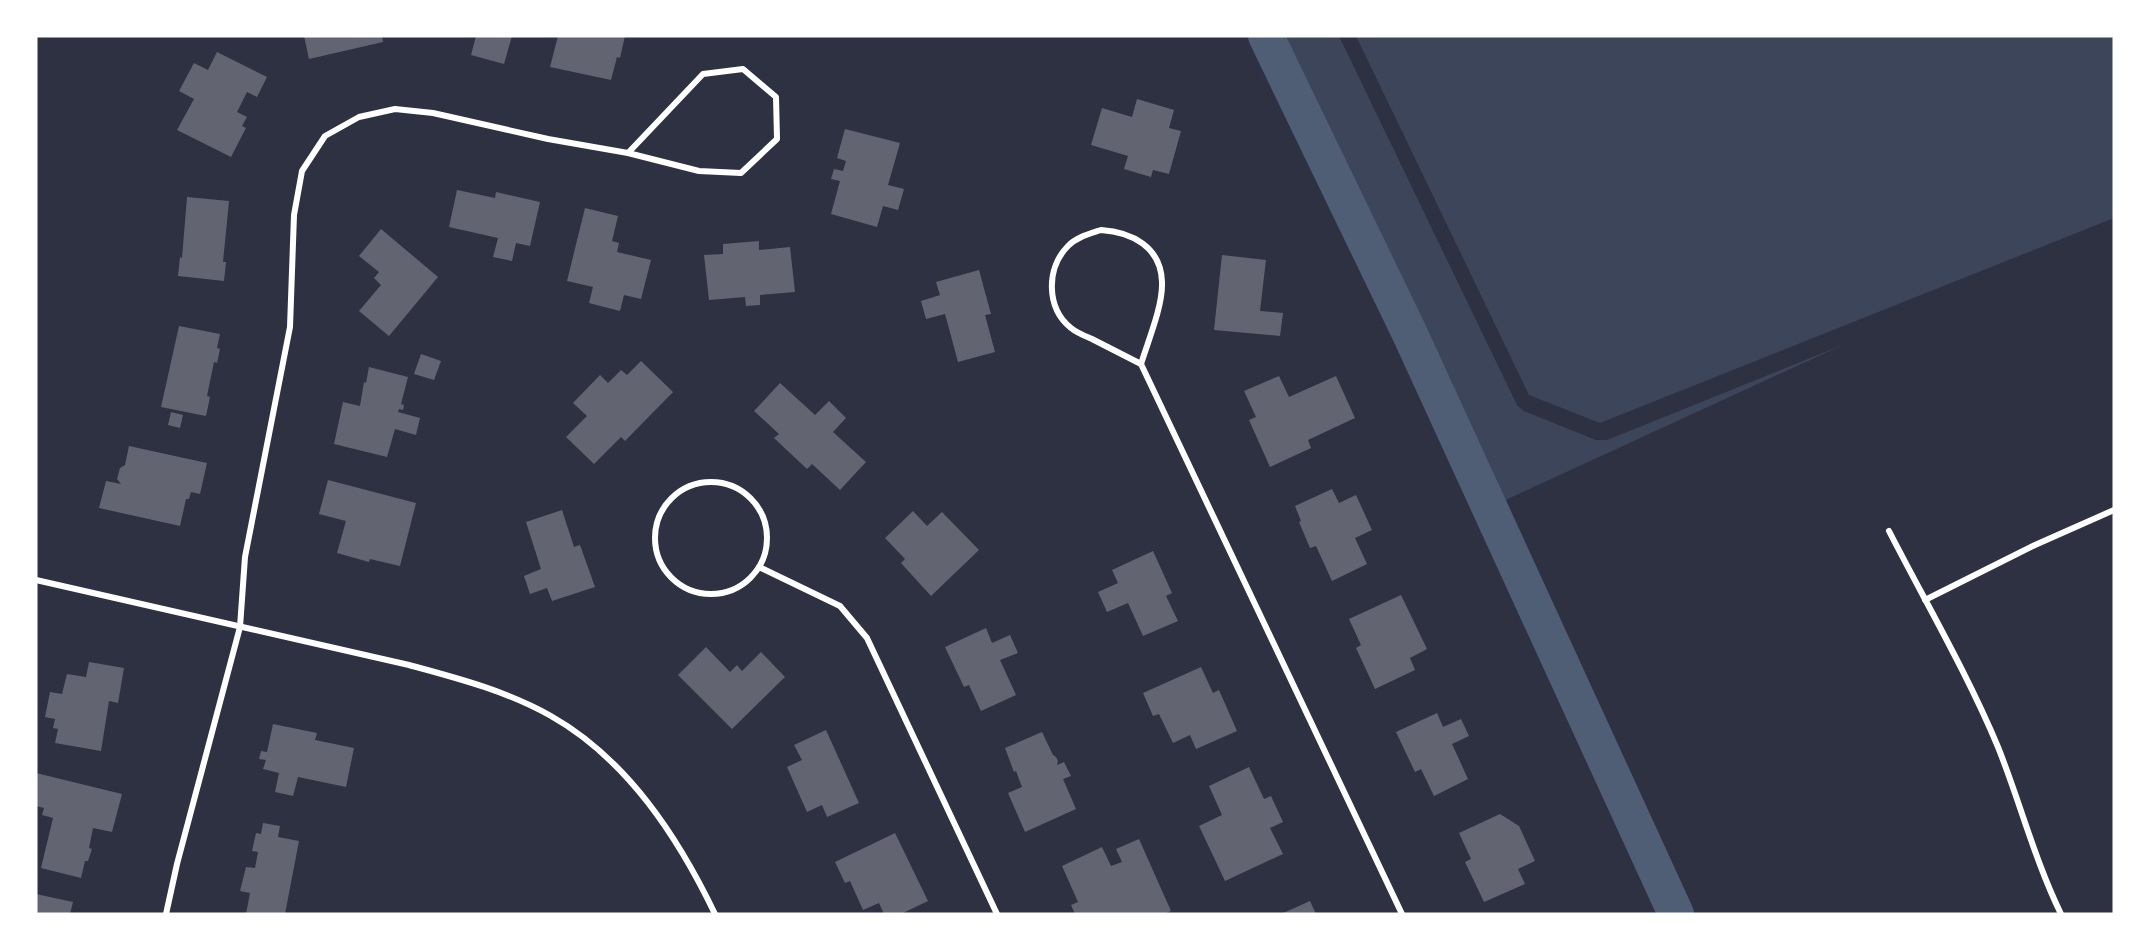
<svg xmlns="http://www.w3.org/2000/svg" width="2150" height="950" viewBox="0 0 2150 950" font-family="'Playfair Display',serif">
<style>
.green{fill:#3c4559}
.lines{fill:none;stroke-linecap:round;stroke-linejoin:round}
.canal{stroke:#4f5d75;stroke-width:36}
.building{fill:#626471}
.minor{stroke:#fff;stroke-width:6}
</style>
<rect width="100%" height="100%" fill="#2d3142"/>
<g class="green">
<path d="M1265 36H1339L1517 405 1524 411 1596 440H1607L1845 344 1488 508Z"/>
<path d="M1356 36H2114V218L1600 423 1529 395Z"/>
</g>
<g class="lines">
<path class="canal" d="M1266 36 1409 332 1676 914"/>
</g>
<g class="building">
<path d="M304 36H382L383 42 309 59Z"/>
<path d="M476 36H512L504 64 471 55Z"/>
<path d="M558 36H625L620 58 617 57 611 80 550 67Z"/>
<path d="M217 52 267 77 257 97 247 92 237 112 247 117 242 126 246 128 231 157 177 130 194 99 179 91 194 63 208 70Z"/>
<path d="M1137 99 1174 110 1169 128 1181 131 1169 174 1153 170 1151 177 1124 169 1128 156 1091 145 1102 108 1132 117Z"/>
<path d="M845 129 900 143 888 185 904 189 898 210 883 206 877 227 831 214 840 181 831 179 834 169 843 171 846 161 837 158Z"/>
<path d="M457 190 495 198 496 192 540 202 530 246 516 243 512 261 493 257 498 238 449 227Z"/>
<path d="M187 197 229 201 223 262H226L224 281 178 276 180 257 182 258Z"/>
<path d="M585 208 618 216 612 241 619 243 617 252 651 260 641 299 624 295 620 311 589 303 593 287 567 281Z"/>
<path d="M381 229 438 277 389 336 359 311 381 285 374 278 379 272 359 256Z"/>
<path d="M759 241V250L790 247 795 292 760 295V305L746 306 745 297 709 300 704 255 723 254V244Z"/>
<path d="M1222 255 1266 260 1260 311 1283 313 1280 336 1214 330Z"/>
<path d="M979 270 991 314 985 315 995 352 958 362 945 314 926 319 921 301 940 295 936 282Z"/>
<path d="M179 326 220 334 217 348 220 349 217 363 214 362 207 396 210 397 206 416 161 407Z"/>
<path d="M421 354 441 361 434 380 414 374Z"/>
<path d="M641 361 673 392 625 441 621 437 594 464 566 437 587 416 573 403 600 375 608 383 621 370 627 375Z"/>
<path d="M369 367 408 377 401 404 404 405 403 410 399 409 398 412 420 418 416 435 395 429 387 457 334 444 343 402 360 406 364 382 366 383Z"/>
<path d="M1279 376 1289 397 1336 376 1355 418 1308 440 1311 448 1270 467 1249 420 1256 417 1244 391Z"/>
<path d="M780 383 815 415 829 401 846 418 833 432 866 462 840 490 812 464 807 469 774 438 779 434 754 411Z"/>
<path d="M171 412 183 415 180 428 168 425Z"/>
<path d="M129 446 207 463 200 494 191 492 189 499H186L180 526 99 508 106 481 121 484 117 479 120 468 125 465Z"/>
<path d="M328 480 416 503 400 566 370 559 369 562 337 553 346 521 319 514Z"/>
<path d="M1332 489 1339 503 1356 495 1372 530 1355 538 1367 564 1332 581 1316 546 1310 548 1299 522 1301 521 1295 506Z"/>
<path d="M562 510 574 547 580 545 595 587 552 601 547 588 530 594 524 576 541 569 526 522Z"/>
<path d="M913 511 927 526 942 512 979 550 931 596 901 563 905 559 885 538Z"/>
<path d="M1153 551 1172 593 1166 596 1178 621 1143 636 1128 603 1107 612 1098 592 1118 583 1112 570Z"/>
<path d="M1401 595 1427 649 1410 658 1415 670 1375 689 1356 648 1361 645 1349 619Z"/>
<path d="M986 628 992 643 1010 635 1018 653 1000 660 1016 695 981 711 969 685 964 687 945 647Z"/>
<path d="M706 647 730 672 737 665 742 671 761 652 785 677 732 729 678 675Z"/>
<path d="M89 662 124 668 118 703 109 701 101 751 55 743 58 729 53 728 55 719 45 717 50 692 62 694 67 674 86 677Z"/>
<path d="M1201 667 1213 693 1219 690 1237 731 1196 749 1190 735 1173 743 1159 714 1153 716 1143 693Z"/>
<path d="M1437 713 1443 727 1461 719 1469 736 1452 744 1468 779 1434 796 1421 769 1415 772 1396 732Z"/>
<path d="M273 724 317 733 315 740 354 748 346 787 298 777 293 796 275 792 279 773 263 769 266 760 259 759 261 751 267 752Z"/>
<path d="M826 730 859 803 827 817 822 805 807 812 787 767 802 760 794 745Z"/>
<path d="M1042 732 1053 755 1056 757 1058 761 1057 765 1064 762 1071 776 1063 779 1076 809 1025 832 1008 793 1022 787 1016 771 1014 772 1005 748Z"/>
<path d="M1249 767 1264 799 1271 796 1283 822 1270 828 1283 854 1225 881 1199 826 1222 815 1209 786Z"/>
<path d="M36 773 122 794 112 832 93 828 89 848 92 849 88 861H85L81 878 41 868 53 818 42 815 44 808 36 806Z"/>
<path d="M1500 814 1519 826 1535 861 1518 869 1525 884 1484 902 1465 862 1471 859 1459 833Z"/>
<path d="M263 823 280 826 278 837 299 841 285 914H246L250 893 240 891 246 867 255 868 258 852 252 851 256 833 261 834Z"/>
<path d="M895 833 928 901 901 914H884L879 903 863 910 850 881 845 883 835 862Z"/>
<path d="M1139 839 1171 911 1164 914H1075L1071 905 1078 902 1062 866 1102 847 1111 866 1122 862 1116 849Z"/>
<path d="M36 894 73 902 70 914H36Z"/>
<path d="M1310 901 1316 914H1281Z"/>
</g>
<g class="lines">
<g class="minor">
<path d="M743 69 776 97 777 139 741 173 699 171 628 153 703 74Z"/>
<path d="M1101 230C1132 232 1161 247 1162 282 1163 306 1148 341 1141 364 1125 356 1108 347 1092 339 1085 336 1077 333 1071 328 1046 308 1046 268 1068 246 1077 237 1089 234 1101 230Z"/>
<path d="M1141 364 1402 914"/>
<circle cx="711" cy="538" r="56"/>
<path d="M1889 531C1926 603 1967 673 1998 747 2020 802 2035 861 2061 914"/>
<path d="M759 567 840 606 867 638 997 914"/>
<path d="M36 580 409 665C457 678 507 691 551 716 627 759 678 837 715 914"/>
<path d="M1925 600 2035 545 2114 510"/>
<path d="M166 914 177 864 240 627 245 557 290 327 294 215 302 171 325 136 359 117 395 109 433 113 548 139 628 153"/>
</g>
</g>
<rect width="2150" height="950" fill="none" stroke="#ffffff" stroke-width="75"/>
</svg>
